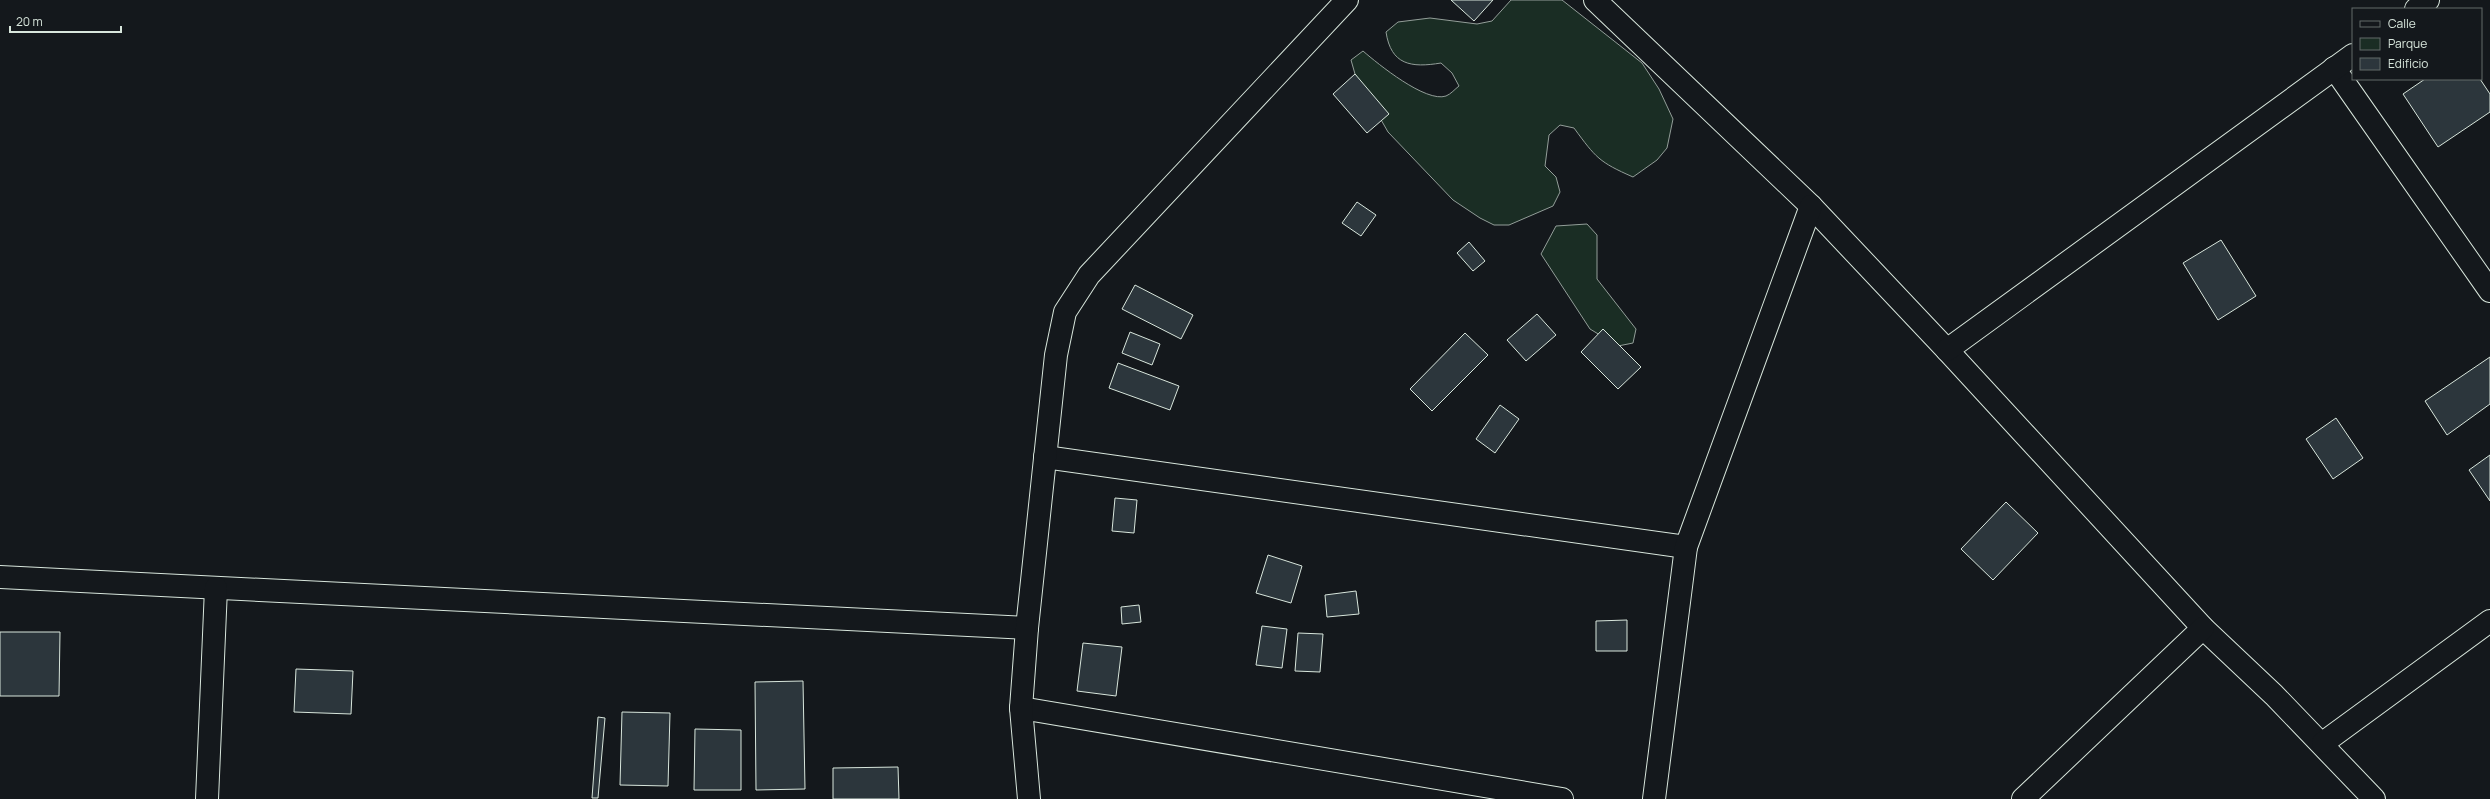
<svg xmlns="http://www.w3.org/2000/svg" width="2490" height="799" viewBox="0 0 2490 799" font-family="Manrope,sans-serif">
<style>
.green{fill:#1a2d24;stroke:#939e99}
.building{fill:#2c363c;stroke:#d8e6dc}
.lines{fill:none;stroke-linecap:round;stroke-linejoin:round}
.street-casing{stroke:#d8e6dc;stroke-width:24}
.street{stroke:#14181c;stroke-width:22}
</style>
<rect width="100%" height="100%" fill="#14181c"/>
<g class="green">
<path d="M1511 0H1562L1642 63 1659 89 1673 119 1667 148 1657 160 1633 177C1599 162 1596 158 1574 128L1560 125 1549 135 1545 166 1556 177 1560 192 1553 206 1509 225H1494L1480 218 1453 200 1388 132 1355 74 1351 60 1363 51C1378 64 1426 103 1446 96 1451 94 1455 89 1459 86L1452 73 1441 63C1411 68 1391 65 1386 32L1398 22 1430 18 1477 24 1492 21Z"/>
<path d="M1587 224 1597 235V279L1636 329 1633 343 1618 346 1590 329 1541 254 1556 226Z"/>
</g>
<g class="building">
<path d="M1451 0H1493L1474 21Z"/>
<path d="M1355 74 1389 114 1367 133 1333 94Z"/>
<path d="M2425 79H2480L2490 94V112L2438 147 2403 94Z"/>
<path d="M1357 202 1376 215 1361 236 1342 223Z"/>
<path d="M2221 240 2256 296 2218 320 2183 263Z"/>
<path d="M1469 242 1485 261 1473 271 1457 253Z"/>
<path d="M1135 285 1193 315 1181 339 1122 309Z"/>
<path d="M1537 314 1556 335 1526 361 1507 340Z"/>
<path d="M1603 329 1641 367 1618 389 1581 352Z"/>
<path d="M1130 332 1160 344 1152 365 1122 353Z"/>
<path d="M1465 333 1488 355 1432 411 1410 389Z"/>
<path d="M2490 357V404L2447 435 2425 401Z"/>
<path d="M1118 363 1179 386 1170 410 1109 388Z"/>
<path d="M1500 405 1519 419 1495 453 1476 439Z"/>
<path d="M2336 418 2363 458 2333 479 2306 439Z"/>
<path d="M2490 455V501L2469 470Z"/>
<path d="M1115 498 1137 500 1134 533 1112 531Z"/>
<path d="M2006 502 2038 533 1993 580 1961 549Z"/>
<path d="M1268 555 1302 566 1291 603 1256 593Z"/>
<path d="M1356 591 1359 614 1327 617 1325 595Z"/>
<path d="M1139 605 1141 622 1122 624 1121 607Z"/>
<path d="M1627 620V651H1596V621Z"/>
<path d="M1262 626 1287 629 1282 668 1256 665Z"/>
<path d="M0 632H60L59 696H0Z"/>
<path d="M1298 633 1323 634 1320 672 1295 671Z"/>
<path d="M1083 643 1122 647 1116 696 1077 691Z"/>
<path d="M296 669 353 671 351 714 294 712Z"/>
<path d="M803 681 805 789 756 790 755 682Z"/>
<path d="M622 712 670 713 668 786 620 785Z"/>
<path d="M598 717 605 718 598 798H592Z"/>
<path d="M695 729 741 730V790H694Z"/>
<path d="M898 767 899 799H833V768Z"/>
</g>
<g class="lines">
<defs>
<g id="street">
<path d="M1595 0 1811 206 1947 350 2203 628 2274 695 2374 799"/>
<path d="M2416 9 2428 0"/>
<path d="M2334 68 2490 291"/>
<path d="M1947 350 2353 55"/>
<path d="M1045 457 1686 547"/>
<path d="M0 577 1027 628"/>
<path d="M1021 708 1562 799"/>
<path d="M2323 743 2490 621"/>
<path d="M207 799 216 588"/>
<path d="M1029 799 1021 708 1027 628 1056 355 1065 312 1089 275 1347 0"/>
<path d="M1654 799 1686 547 1811 206"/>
<path d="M2023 799 2203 628"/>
</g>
</defs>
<use href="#street" class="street-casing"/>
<use href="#street" class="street"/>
</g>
<rect x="2352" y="8" width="130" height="72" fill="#14181c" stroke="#626a69"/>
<rect x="2360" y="21" width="20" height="6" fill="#14181c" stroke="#626a69"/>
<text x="2388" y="28" font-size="12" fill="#d8e6dc">Calle</text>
<rect x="2360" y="38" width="20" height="12" fill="#1a2d24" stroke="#626a69"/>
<text x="2388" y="48" font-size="12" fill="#d8e6dc">Parque</text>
<rect x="2360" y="58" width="20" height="12" fill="#2c363c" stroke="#626a69"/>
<text x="2388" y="68" font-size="12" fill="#d8e6dc">Edificio</text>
<path d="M10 26v6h111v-6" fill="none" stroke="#d8e6dc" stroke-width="2"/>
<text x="16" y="26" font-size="12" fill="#d8e6dc" stroke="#14181c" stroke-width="3" paint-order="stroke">20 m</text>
</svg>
